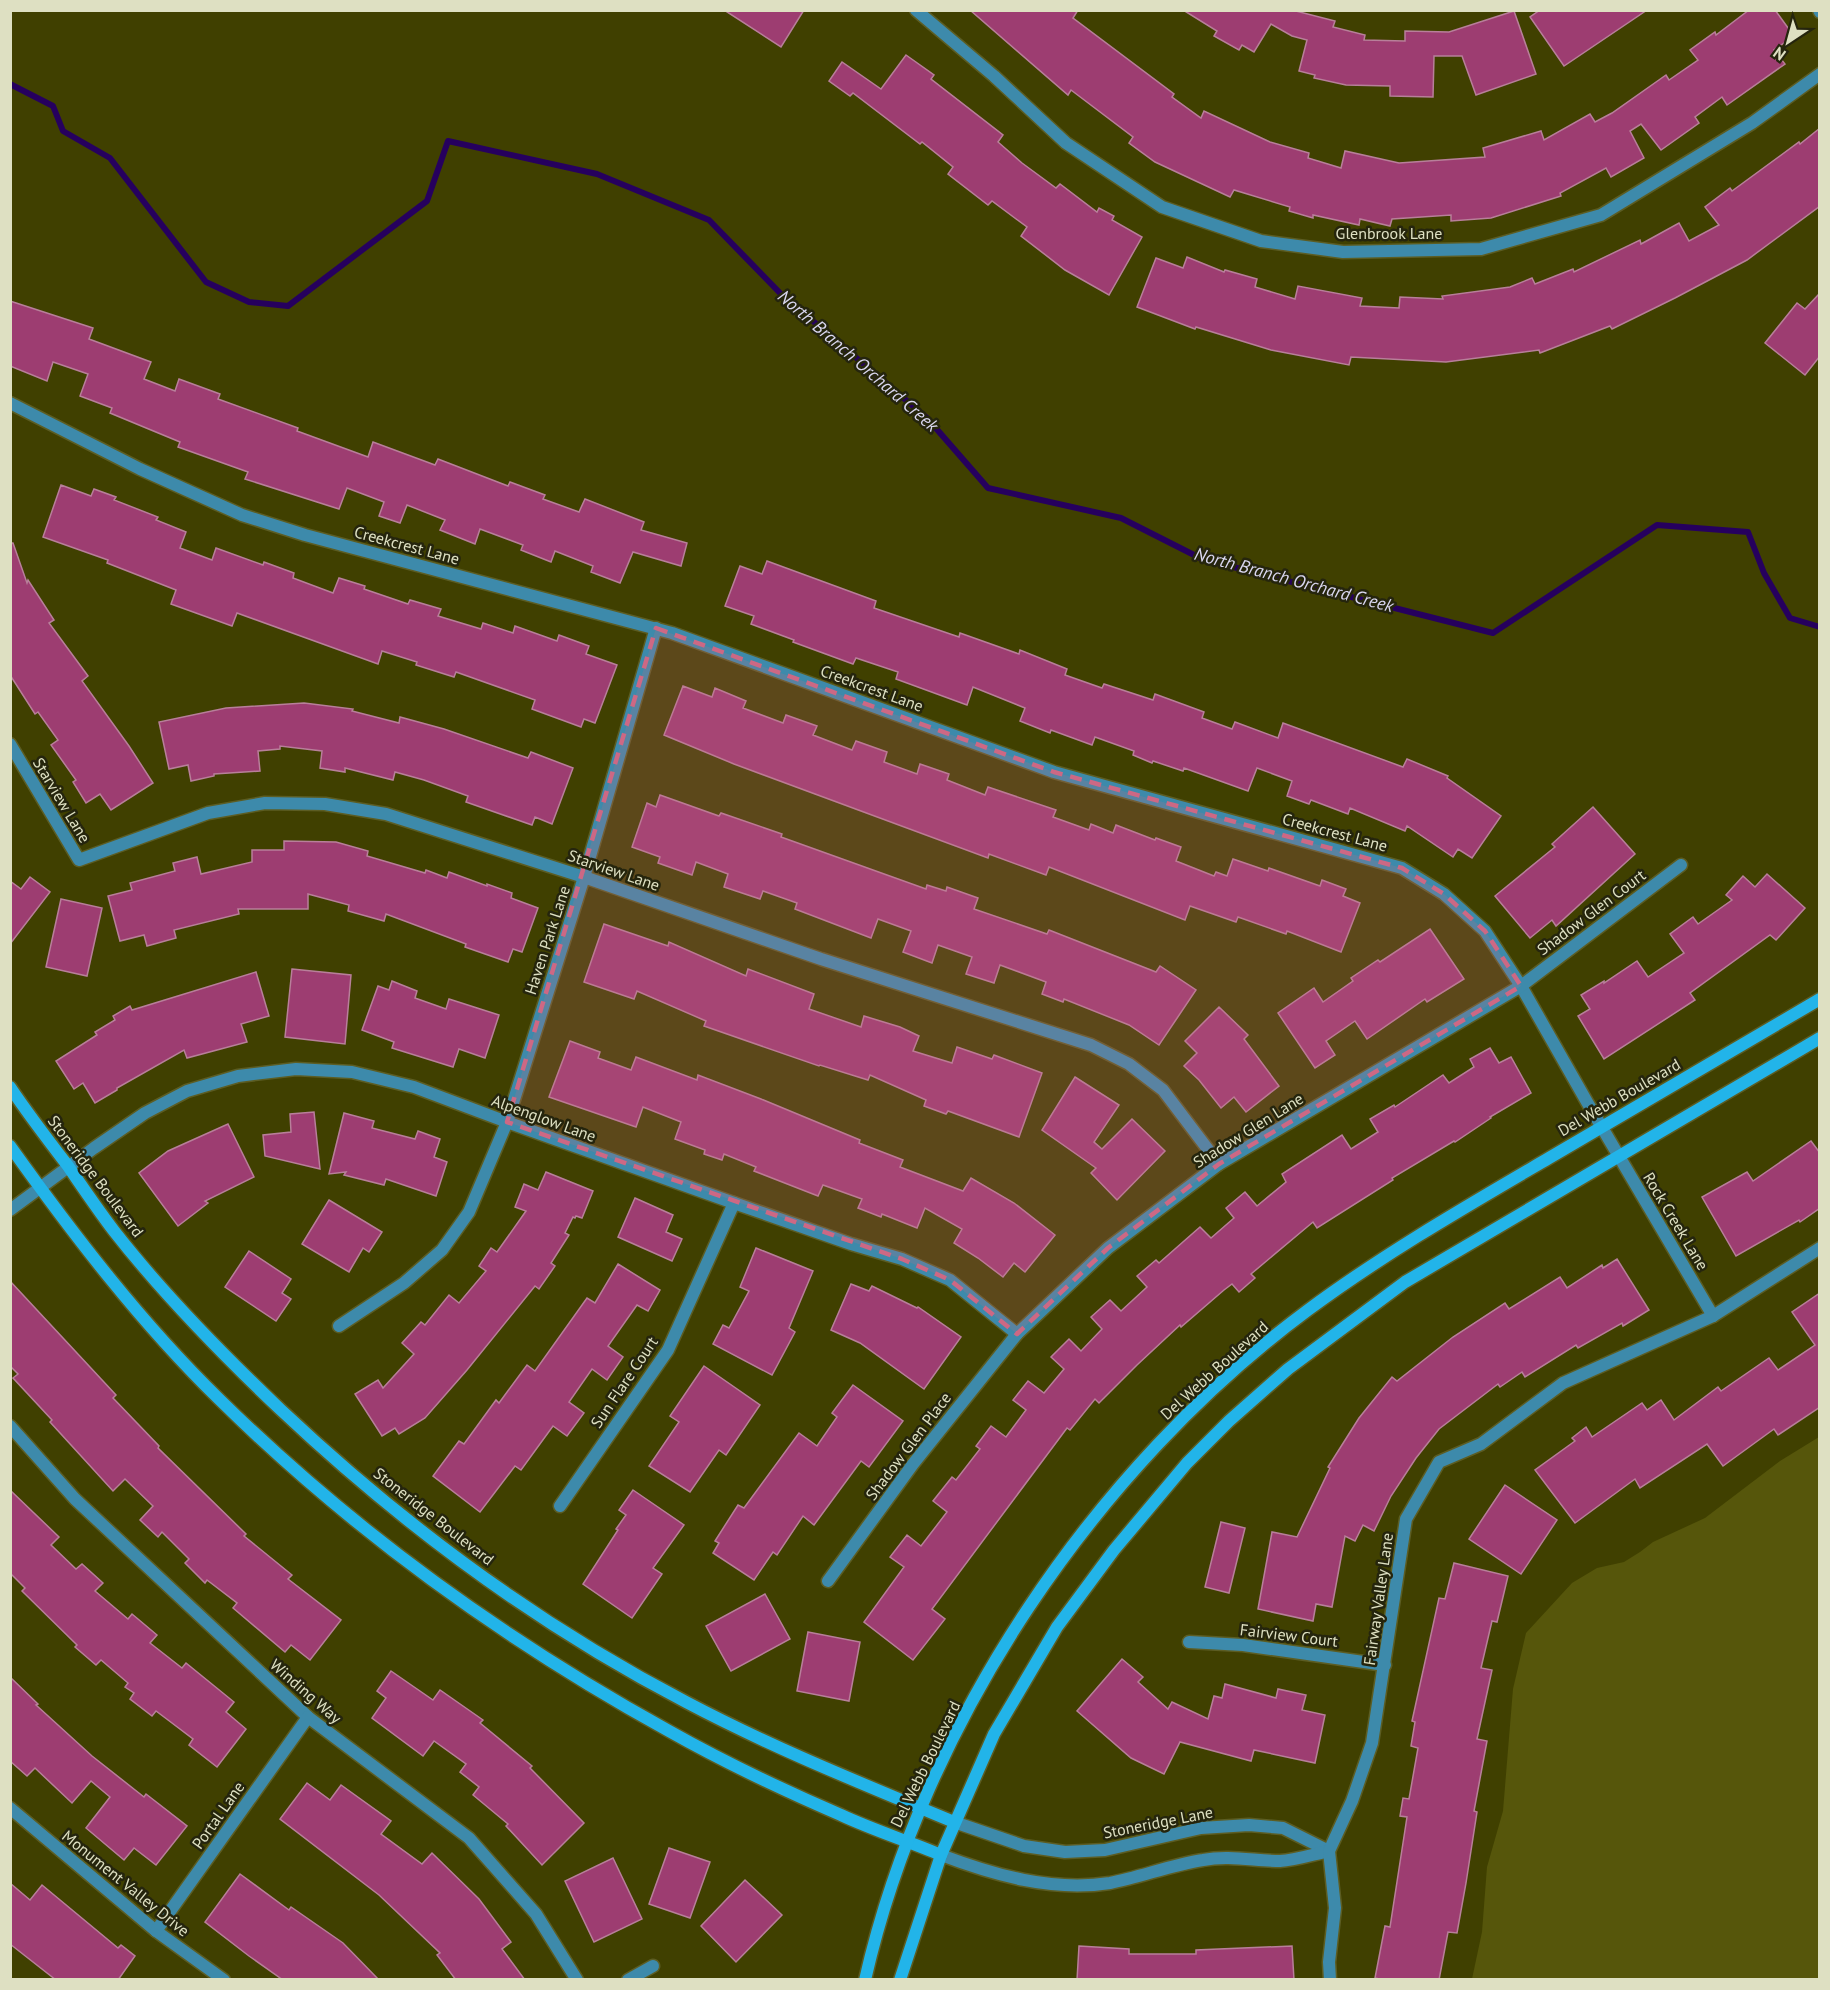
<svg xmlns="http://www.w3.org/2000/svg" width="1830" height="1990" viewBox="0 0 1830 1990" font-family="'PT Sans',sans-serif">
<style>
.green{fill:#56560b}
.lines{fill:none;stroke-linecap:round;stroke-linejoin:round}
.stream{stroke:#26005e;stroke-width:6}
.building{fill:#9d3d71;stroke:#b87f9a;stroke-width:1.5}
.street-casing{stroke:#5c5d23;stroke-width:15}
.secondary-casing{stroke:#5c5d23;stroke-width:15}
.street{stroke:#3d8aab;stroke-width:12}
.secondary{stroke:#22b4e9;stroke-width:12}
.marked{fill:#cd6884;fill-opacity:0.2;stroke:#cd6884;stroke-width:4.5;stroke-dasharray:12 8;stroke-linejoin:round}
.labels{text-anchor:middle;stroke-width:5;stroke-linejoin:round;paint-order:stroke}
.street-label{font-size:16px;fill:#dee0c2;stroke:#25250d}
.water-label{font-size:18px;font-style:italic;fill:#dad7f0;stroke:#25250d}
</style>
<rect width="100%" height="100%" fill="#404000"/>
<path class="green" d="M1819 1437V1979H1472L1482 1932 1487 1867 1503 1811 1513 1689 1526 1633 1572 1583 1597 1568 1624 1562 1640 1552 1653 1542 1705 1518 1780 1461Z"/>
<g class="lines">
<path class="stream" d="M10 84 53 106 63 131 110 158 206 282 249 302 288 306 427 201 448 141 597 174 709 220 780 293 927 418 988 488 1121 518 1202 559 1493 633 1657 525 1748 532 1764 573 1790 618 1820 627"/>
</g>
<g class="building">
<path d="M724 10H804L781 47Z"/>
<path d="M970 10H1078L1073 18 1174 94 1172 97 1201 118 1204 111 1270 142 1309 153 1308 158 1341 168 1345 151 1399 163 1485 157 1483 148 1541 131 1544 140 1590 114 1595 122 1612 113 1666 75 1669 80 1698 60 1690 50 1715 32 1716 35 1749 10H1775L1794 36 1774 50 1785 64 1727 105 1722 97 1695 117 1699 123 1661 150 1641 124 1630 131 1644 158 1611 177 1606 168 1560 193 1561 196 1491 218 1451 221V215L1392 219 1390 226 1360 219 1359 225 1313 215V218L1289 211 1290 207 1234 190 1230 197 1155 162 1129 143 1133 137 1071 90 1068 95Z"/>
<path d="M1183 10H1292L1335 21 1333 27 1365 35 1364 40 1405 41V31L1449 32 1514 11 1536 74 1476 95 1462 56H1434L1433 97 1390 96V86L1346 85 1314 78 1315 75 1299 71 1307 40 1292 36 1271 24 1254 52 1242 45 1239 50 1214 36 1217 31Z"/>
<path d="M1540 10H1647L1564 66 1530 17Z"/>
<path d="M906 55 934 75 931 79 1003 135 998 142 1022 163 1056 188 1060 184 1097 212 1099 208 1114 216 1112 220 1142 237 1109 295 1065 270 1021 236 1027 227 992 201 988 205 948 174 953 167 922 142 920 144 853 93 850 96 829 81 842 62 881 89Z"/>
<path d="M1820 128V206L1747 260 1675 298 1612 329 1610 326 1540 353 1539 350 1446 362 1351 357 1349 365 1271 350 1196 327 1195 329 1137 307 1156 258 1183 268 1187 257 1224 272 1225 270 1257 279 1255 287 1295 299 1298 286 1362 298 1360 306 1399 308 1400 297 1443 299 1442 296 1510 287 1532 278 1535 284 1573 269 1574 272 1640 240 1641 244 1679 223 1689 241 1719 225 1705 207 1730 188 1732 191 1799 142 1800 144Z"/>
<path d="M1820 293V356L1805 375 1765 343 1797 303 1805 309Z"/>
<path d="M10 301 93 328 89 339 151 362 144 379 175 391 179 379 220 394 218 399 298 428 297 431 368 457 373 442 435 465 438 459 508 486 510 482 545 495 543 499 579 512 585 499 644 522 641 530 687 543 681 566 633 552 620 583 591 572 593 566 555 551 551 562 521 550 523 545 480 529 475 544 440 530 445 520 407 505 400 523 379 516 384 502 347 488 339 509 245 479 248 472 178 447 180 442 110 413 112 408 80 396 88 374 53 362 47 381 10 366Z"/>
<path d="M61 485 91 496 94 489 116 497 114 500 158 517 156 520 186 532 180 548 212 560 216 548 263 565 264 562 294 573 293 578 333 593 339 578 365 586 364 589 408 604 410 600 441 609 438 616 481 629 483 623 513 633 515 626 557 641 559 635 589 646 586 654 617 665 595 723 584 719 581 727 532 709 535 700 456 672 454 677 416 665 417 662 382 651 378 664 237 613 232 626 171 604 176 590 107 563 108 560 43 537Z"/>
<path d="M10 543H13L27 583 28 580 54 620 49 623 88 676 82 681 129 746 153 783 111 810 100 794 86 803 73 782 76 780 51 745 58 740 38 712 35 714 10 675Z"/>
<path d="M767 561 876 601 874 608 959 637 960 633 1019 654 1020 650 1067 669 1065 675 1102 688 1104 684 1153 700 1155 694 1204 712 1202 718 1232 729 1235 722 1278 738 1283 723 1403 767 1407 759 1448 776 1447 778 1501 816 1472 858 1458 849 1453 857 1407 826 1405 831 1350 808 1348 814 1311 800 1309 804 1287 796 1292 781 1257 768 1248 791 1184 768 1183 771 1153 761 1152 763 1133 755 1134 751 1095 737 1092 745 1051 730 1050 733 1020 721 1025 708 973 687 967 705 896 679 898 672 856 658 853 664 793 642 794 640 751 624 754 616 725 606 740 566 762 574Z"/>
<path d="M683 686 712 697 715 688 746 701 743 708 783 723 786 715 817 726 813 735 852 750 856 741 887 752 884 762 917 774 920 764 949 774 947 780 985 795 988 787 1056 810 1053 817 1089 830 1091 824 1113 833 1116 825 1155 840 1156 838 1181 847 1176 861 1214 876 1216 872 1227 876 1233 859 1268 871 1269 868 1320 886 1322 880 1346 889 1343 896 1360 903 1341 952 1287 931 1286 934 1238 917 1236 922 1190 906 1185 920 1049 867 1046 875 989 854 988 858 734 764 664 735Z"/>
<path d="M304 703 353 709 352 711 399 723 400 717 444 729 528 758 531 752 573 768 552 824 535 817 532 825 466 802 468 796 424 780 395 772 393 780 345 768V772L320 768 322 751 280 746V749L258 751 260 771 214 774V776L191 781 188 765 169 769 159 722 226 708Z"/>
<path d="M660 795 719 816 721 813 782 834 781 837 926 889 927 885 946 891 947 887 978 898 974 909 1047 934 1049 930 1156 972 1160 966 1196 990 1159 1045 1129 1025 1064 999 1063 1002 1042 994 1046 982 1000 965 994 983 966 974 972 957 938 945 932 963 903 952 911 931 878 919 871 938 795 909 797 903 763 891 760 899 724 887 728 874 696 862 692 875 658 863 660 857 632 847 647 803 656 807Z"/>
<path d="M1593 807 1635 854 1556 926 1552 920 1530 938 1495 896 1555 847 1552 844Z"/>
<path d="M284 841 336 842 368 851 367 856 425 873 426 870 447 878 449 872 487 886V884L512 893 511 898 538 908 522 952 513 949 508 962 465 947 466 944 386 914 384 921 348 911 349 905 308 894V909H238L239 914 174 930 176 938 147 946 144 935 120 941 108 896 132 890 130 883 175 871 173 863 197 857 201 874 252 862V850H284Z"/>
<path d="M1767 874 1805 908 1776 940 1770 935 1690 993 1695 1000 1604 1059 1578 1016 1590 1009 1581 995 1604 981V983L1637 961 1648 977 1684 953 1670 934 1693 917 1698 924 1732 900 1726 895 1743 876 1755 887Z"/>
<path d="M30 877 50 892 10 944V881L21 889Z"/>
<path d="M61 899 102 908 87 976 46 967Z"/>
<path d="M604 924 668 946 669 942 746 976 748 969 814 994 809 1009 861 1027 864 1016 900 1027 919 1036 913 1051 952 1063 957 1047 992 1059 994 1055 1042 1073 1019 1137 948 1111 946 1114 924 1106 926 1100 870 1075 868 1080 820 1065 819 1066 704 1026 706 1021 637 991 634 999 584 982Z"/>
<path d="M1430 929 1464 979 1427 1002 1425 999 1367 1039 1355 1021 1326 1041 1335 1055 1315 1068 1278 1013 1314 988 1323 1002 1353 981 1351 978 1378 960 1380 962Z"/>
<path d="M292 969 351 975 345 1044 285 1037Z"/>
<path d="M256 972 269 1016 241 1024 247 1042 187 1058 184 1050 117 1088V1090L95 1103 83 1083 74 1089 56 1061 97 1035 95 1032 115 1020 113 1016 130 1006 132 1010Z"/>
<path d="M392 981 417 991 415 998 446 1009 449 999 499 1015 485 1058 459 1049 453 1067 392 1048 394 1042 362 1030 378 986 389 990Z"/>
<path d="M1219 1007 1248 1035 1244 1039 1279 1086 1246 1112 1234 1097 1221 1108 1199 1080 1184 1066 1197 1053 1185 1041Z"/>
<path d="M570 1041 600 1052 598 1058 631 1070 636 1057 697 1080 698 1075 761 1099 860 1140 859 1143 903 1160 900 1167 963 1191 971 1178 1014 1203 1055 1235 1025 1272 1014 1263 1003 1277 978 1258 954 1243 962 1229 925 1208 917 1228 882 1214 881 1217 858 1208 862 1199 823 1185 818 1196 754 1171 756 1167 724 1154 722 1160 704 1154 705 1150 675 1139 681 1122 643 1107 636 1127 549 1097Z"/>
<path d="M1490 1048 1499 1063 1511 1057 1531 1093 1490 1117 1491 1118 1455 1142 1454 1141 1392 1178 1393 1180 1317 1228 1313 1222 1251 1274 1255 1278 1239 1292 1232 1284 1224 1290 1181 1327 1180 1325 1137 1365 1099 1403 1095 1399 1070 1430 1067 1428 932 1609 945 1619 913 1660 864 1622 904 1567 890 1557 907 1535 921 1546 947 1512 933 1501 952 1477 956 1480 980 1449 976 1446 991 1426 1006 1437 1026 1410 1013 1400 1028 1381 1044 1393 1064 1369 1051 1357 1069 1339 1081 1351 1102 1329 1091 1317 1110 1300 1121 1311 1147 1287 1137 1276 1156 1260 1159 1263 1200 1227 1211 1238 1234 1218 1226 1208 1245 1192 1257 1206 1286 1182 1282 1174 1342 1135 1351 1149 1378 1132 1370 1119 1394 1105 1395 1107 1443 1075 1449 1083 1474 1067 1470 1059Z"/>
<path d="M1075 1077 1119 1105 1094 1142 1102 1149 1132 1119 1165 1151 1117 1200 1091 1173 1096 1168 1042 1130Z"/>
<path d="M314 1112 320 1169 265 1156 263 1135 291 1132 290 1114Z"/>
<path d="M344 1113 374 1121 372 1128 415 1139 418 1131 440 1139 434 1157 447 1162 436 1196 386 1179 384 1185 344 1175 346 1172 329 1174Z"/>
<path d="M228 1124 254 1177 205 1201 208 1203 178 1226 139 1173 168 1151Z"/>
<path d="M1811 1141 1820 1153V1208L1800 1222 1799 1220 1736 1256 1702 1197 1747 1172 1753 1181Z"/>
<path d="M546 1172 593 1191 582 1218 576 1216 575 1218 573 1217 565 1233 569 1235 551 1263 555 1266 539 1289 535 1286 467 1370 425 1418 399 1434 395 1428 382 1436 355 1394 378 1380 383 1388 414 1354 402 1343 421 1322 425 1325 449 1295 459 1303 486 1271 479 1266 491 1248 497 1252 526 1211 515 1207 524 1184 538 1190Z"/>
<path d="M635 1198 673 1215 666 1232 682 1239 672 1261 618 1237Z"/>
<path d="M329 1200 382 1232 369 1252 363 1248 349 1272 302 1244Z"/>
<path d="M756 1248 813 1271 789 1328 795 1332 772 1375 713 1344 723 1325 729 1328 749 1291 740 1287Z"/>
<path d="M249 1251 291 1279 282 1293 291 1299 276 1321 225 1287Z"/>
<path d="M1617 1259 1649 1310 1623 1326 1622 1323 1578 1348 1576 1345 1525 1377 1522 1372 1500 1387 1498 1384 1439 1429 1416 1458 1391 1496 1374 1531 1363 1525 1355 1541 1345 1536 1332 1607 1316 1604 1313 1621 1258 1609 1272 1532 1297 1537 1330 1468 1328 1467 1359 1418 1392 1377 1397 1381 1453 1337 1505 1303 1509 1309 1560 1277 1567 1288 1602 1265 1603 1268Z"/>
<path d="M618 1264 660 1290 648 1311 637 1305 608 1346 623 1357 607 1380 592 1369 569 1402 584 1413 567 1436 553 1426 521 1470 515 1466 480 1512 433 1476 459 1441 464 1444 496 1400 499 1403 527 1365 535 1371 587 1298 595 1303Z"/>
<path d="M10 1281 116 1395 113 1398 159 1446 158 1448 246 1534 244 1536 292 1575 288 1579 341 1620 310 1660 291 1645 285 1652 233 1608 237 1603 207 1580 205 1583 185 1563 189 1559 162 1532 158 1537 140 1520 153 1506 125 1479 113 1491 50 1422 52 1420 13 1378 18 1374 10 1366Z"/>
<path d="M851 1284 869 1291 872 1286 917 1308 918 1307 961 1337 924 1389 860 1343 831 1330Z"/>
<path d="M1820 1293V1407L1778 1435 1774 1429 1723 1466 1707 1444 1640 1488 1635 1479 1575 1523 1535 1470 1575 1441 1572 1438 1586 1427 1592 1437 1642 1403 1647 1410 1661 1400 1674 1420 1718 1387 1721 1391 1769 1358 1778 1370 1815 1345 1792 1312Z"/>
<path d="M704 1366 760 1405 726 1455 719 1450 690 1492 649 1466 679 1422 670 1416Z"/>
<path d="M853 1385 903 1421 869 1467 861 1461 814 1525 803 1516 777 1555 773 1552 754 1580 713 1553 719 1543 715 1541 738 1505 744 1508 799 1433 817 1446 837 1417 832 1413Z"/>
<path d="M1505 1485 1557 1520 1521 1574 1469 1539Z"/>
<path d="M10 1490 59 1537 51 1545 76 1569 82 1564 103 1583 95 1591 128 1619 132 1614 157 1635 150 1643 182 1668 186 1663 234 1702 226 1712 246 1729 217 1767 189 1745 193 1739 168 1720 156 1711 152 1716 130 1699 134 1693 125 1687 128 1683 101 1660 96 1665 75 1647 77 1645 22 1591 25 1588 10 1573Z"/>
<path d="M633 1490 684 1525 653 1568 662 1574 632 1618 583 1584 618 1530 616 1529 626 1515 619 1510Z"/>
<path d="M1221 1522 1245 1528 1229 1593 1205 1587Z"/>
<path d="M1454 1563 1508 1576 1497 1622 1492 1621 1481 1668 1492 1670 1477 1739 1487 1741 1474 1811 1477 1812 1466 1883 1457 1933 1448 1932 1439 1980H1384L1375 1978 1385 1926 1390 1927 1407 1817 1400 1816 1403 1798 1409 1799 1418 1748 1411 1746 1415 1722 1412 1721 1439 1598 1445 1599Z"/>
<path d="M765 1594 790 1639 731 1671 706 1626Z"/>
<path d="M808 1632 860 1642 849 1701 797 1691Z"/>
<path d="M1122 1659 1143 1677 1138 1682 1168 1709 1172 1702 1208 1719 1214 1696 1222 1698 1225 1684 1276 1698 1278 1689 1306 1695 1302 1710 1325 1715 1315 1763 1254 1750 1251 1761 1180 1742 1164 1774 1131 1758 1077 1711Z"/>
<path d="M391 1671 433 1700 440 1690 483 1720 480 1723 532 1766 530 1768 584 1823 542 1865 506 1826 508 1824 473 1795 479 1787 460 1772 466 1764 434 1741 423 1756 372 1718 386 1698 377 1691Z"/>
<path d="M10 1677 38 1704 36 1705 92 1756 144 1797 146 1794 187 1826 156 1865 134 1848 124 1860 86 1828 110 1797 91 1781 72 1803 35 1768 27 1776 10 1761Z"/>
<path d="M307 1783 330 1800 341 1785 391 1821 381 1834 422 1864 432 1853 479 1899 511 1942 502 1949 525 1980H456L437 1955 440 1953 379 1895 280 1819Z"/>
<path d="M669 1848 710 1862 690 1918 649 1904Z"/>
<path d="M613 1858 642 1919 594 1942 565 1881Z"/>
<path d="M240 1874 289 1910 291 1907 343 1943 379 1980H283L249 1956 205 1922Z"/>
<path d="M745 1880 782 1915 736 1962 701 1926Z"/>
<path d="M10 1883 30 1900 42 1885 118 1948 121 1945 135 1956 118 1980H56L10 1944Z"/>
<path d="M1079 1946 1129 1949V1954H1196V1950L1292 1946 1294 1980H1077Z"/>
</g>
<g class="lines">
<defs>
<g id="street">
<path d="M916 10 994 76 1066 143 1162 207 1261 241 1343 252 1481 249 1601 215 1752 123 1820 74"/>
<path d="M1819 10 1820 12"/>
<path d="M10 403 140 469 242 515 305 535 672 633 1054 772 1402 868 1444 894 1485 931 1521 986 1587 1102 1713 1316"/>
<path d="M10 744 79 860 208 813 265 803 325 804 386 814 584 877 821 959 1091 1045 1129 1064 1163 1090 1219 1164"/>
<path d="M10 1210 94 1148 145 1113 187 1091 238 1076 296 1069 352 1072 414 1087 507 1122 734 1203 851 1244 902 1259 950 1280 1017 1334"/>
<path d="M339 1326 404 1283 442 1250 469 1212 507 1122 584 877 656 628"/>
<path d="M10 1426 75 1499 308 1717 469 1838 536 1914 577 1980"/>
<path d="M560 1506 668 1350 734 1203"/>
<path d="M828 1581 913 1464 1017 1334 1108 1248 1219 1164 1521 986 1681 865"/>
<path d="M1189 1642 1243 1645 1385 1665"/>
<path d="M10 1808 156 1931 224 1980"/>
<path d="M954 1822 1024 1846 1065 1852 1105 1850 1201 1828 1249 1825 1283 1828 1329 1851"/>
<path d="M941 1855C994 1875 1052 1892 1110 1883 1141 1877 1171 1865 1203 1860 1229 1855 1255 1861 1280 1861 1296 1860 1314 1854 1329 1851"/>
<path d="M156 1931 308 1717"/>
<path d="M628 1980 653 1966"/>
<path d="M1330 1980 1329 1962 1335 1908 1329 1851 1352 1801 1372 1743 1406 1519 1439 1462 1481 1444 1563 1383 1713 1316 1820 1248"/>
</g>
<g id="secondary">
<path d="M10 1087C28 1114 48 1140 68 1166 83 1188 98 1210 114 1231 164 1295 222 1354 281 1410 402 1524 538 1625 686 1702 773 1748 863 1784 954 1822"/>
<path d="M10 1146C73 1234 141 1323 219 1399 352 1530 506 1641 669 1731 724 1762 783 1790 841 1815 873 1830 908 1841 941 1855"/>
<path d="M865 1980C924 1721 1096 1467 1308 1310 1385 1253 1467 1206 1549 1158 1639 1105 1729 1052 1820 999"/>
<path d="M900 1980 941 1855 994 1734 1057 1627 1114 1550 1187 1463 1229 1421 1288 1369 1405 1282 1820 1038"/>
</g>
</defs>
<use href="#street" class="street-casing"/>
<use href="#secondary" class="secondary-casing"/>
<use href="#street" class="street"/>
<use href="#secondary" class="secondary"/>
</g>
<path class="marked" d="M656 628 1054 772 1402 868 1444 894 1485 931 1521 986 1219 1164 1108 1248 1017 1334 950 1280 902 1259 507 1122Z"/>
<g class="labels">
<g class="street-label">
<text x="1389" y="239">Glenbrook Lane</text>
<text transform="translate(407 545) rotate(15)" y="6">Creekcrest Lane</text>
<text transform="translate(872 688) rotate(20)" y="6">Creekcrest Lane</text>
<text transform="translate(62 800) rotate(59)" y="6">Starview Lane</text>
<text transform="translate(1335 832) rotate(15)" y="6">Creekcrest Lane</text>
<text transform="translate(614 870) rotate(19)" y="6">Starview Lane</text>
<text transform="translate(1591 912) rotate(-37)" y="6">Shadow Glen Court</text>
<text transform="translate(547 940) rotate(-72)" y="6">Haven Park Lane</text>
<text transform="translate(1619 1097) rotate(-30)" y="6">Del Webb Boulevard</text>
<text transform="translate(544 1118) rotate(20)" y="6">Alpenglow Lane</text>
<text transform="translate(1248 1130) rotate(-32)" y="6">Shadow Glen Lane</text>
<text transform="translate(96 1176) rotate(53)" y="6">Stoneridge Boulevard</text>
<text transform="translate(1676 1221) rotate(59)" y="6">Rock Creek Lane</text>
<text transform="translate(1214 1370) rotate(-42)" y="6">Del Webb Boulevard</text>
<text transform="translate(624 1382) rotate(-56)" y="6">Sun Flare Court</text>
<text transform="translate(908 1446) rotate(-53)" y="6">Shadow Glen Place</text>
<text transform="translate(434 1516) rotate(38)" y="6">Stoneridge Boulevard</text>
<text transform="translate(1378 1599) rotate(-82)" y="6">Fairway Valley Lane</text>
<text transform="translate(1289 1635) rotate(7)" y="6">Fairview Court</text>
<text transform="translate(306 1691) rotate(41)" y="6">Winding Way</text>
<text transform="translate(925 1764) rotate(-64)" y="6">Del Webb Boulevard</text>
<text transform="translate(218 1815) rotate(-55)" y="6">Portal Lane</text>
<text transform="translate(1158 1822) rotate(-11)" y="6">Stoneridge Lane</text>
<text transform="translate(126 1883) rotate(39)" y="6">Monument Valley Drive</text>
</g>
<g class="water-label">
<text transform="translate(858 361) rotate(41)" y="6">North Branch Orchard Creek</text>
<text transform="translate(1294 580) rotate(15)" y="6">North Branch Orchard Creek</text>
</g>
</g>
<rect width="1830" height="1990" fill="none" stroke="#dee0c2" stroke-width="24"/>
<g transform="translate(1788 42) rotate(216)" stroke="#25250d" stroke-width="4.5" paint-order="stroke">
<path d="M0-4.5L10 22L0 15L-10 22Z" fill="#dee0c2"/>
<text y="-9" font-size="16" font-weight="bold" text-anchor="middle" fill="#dee0c2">N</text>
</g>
</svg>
